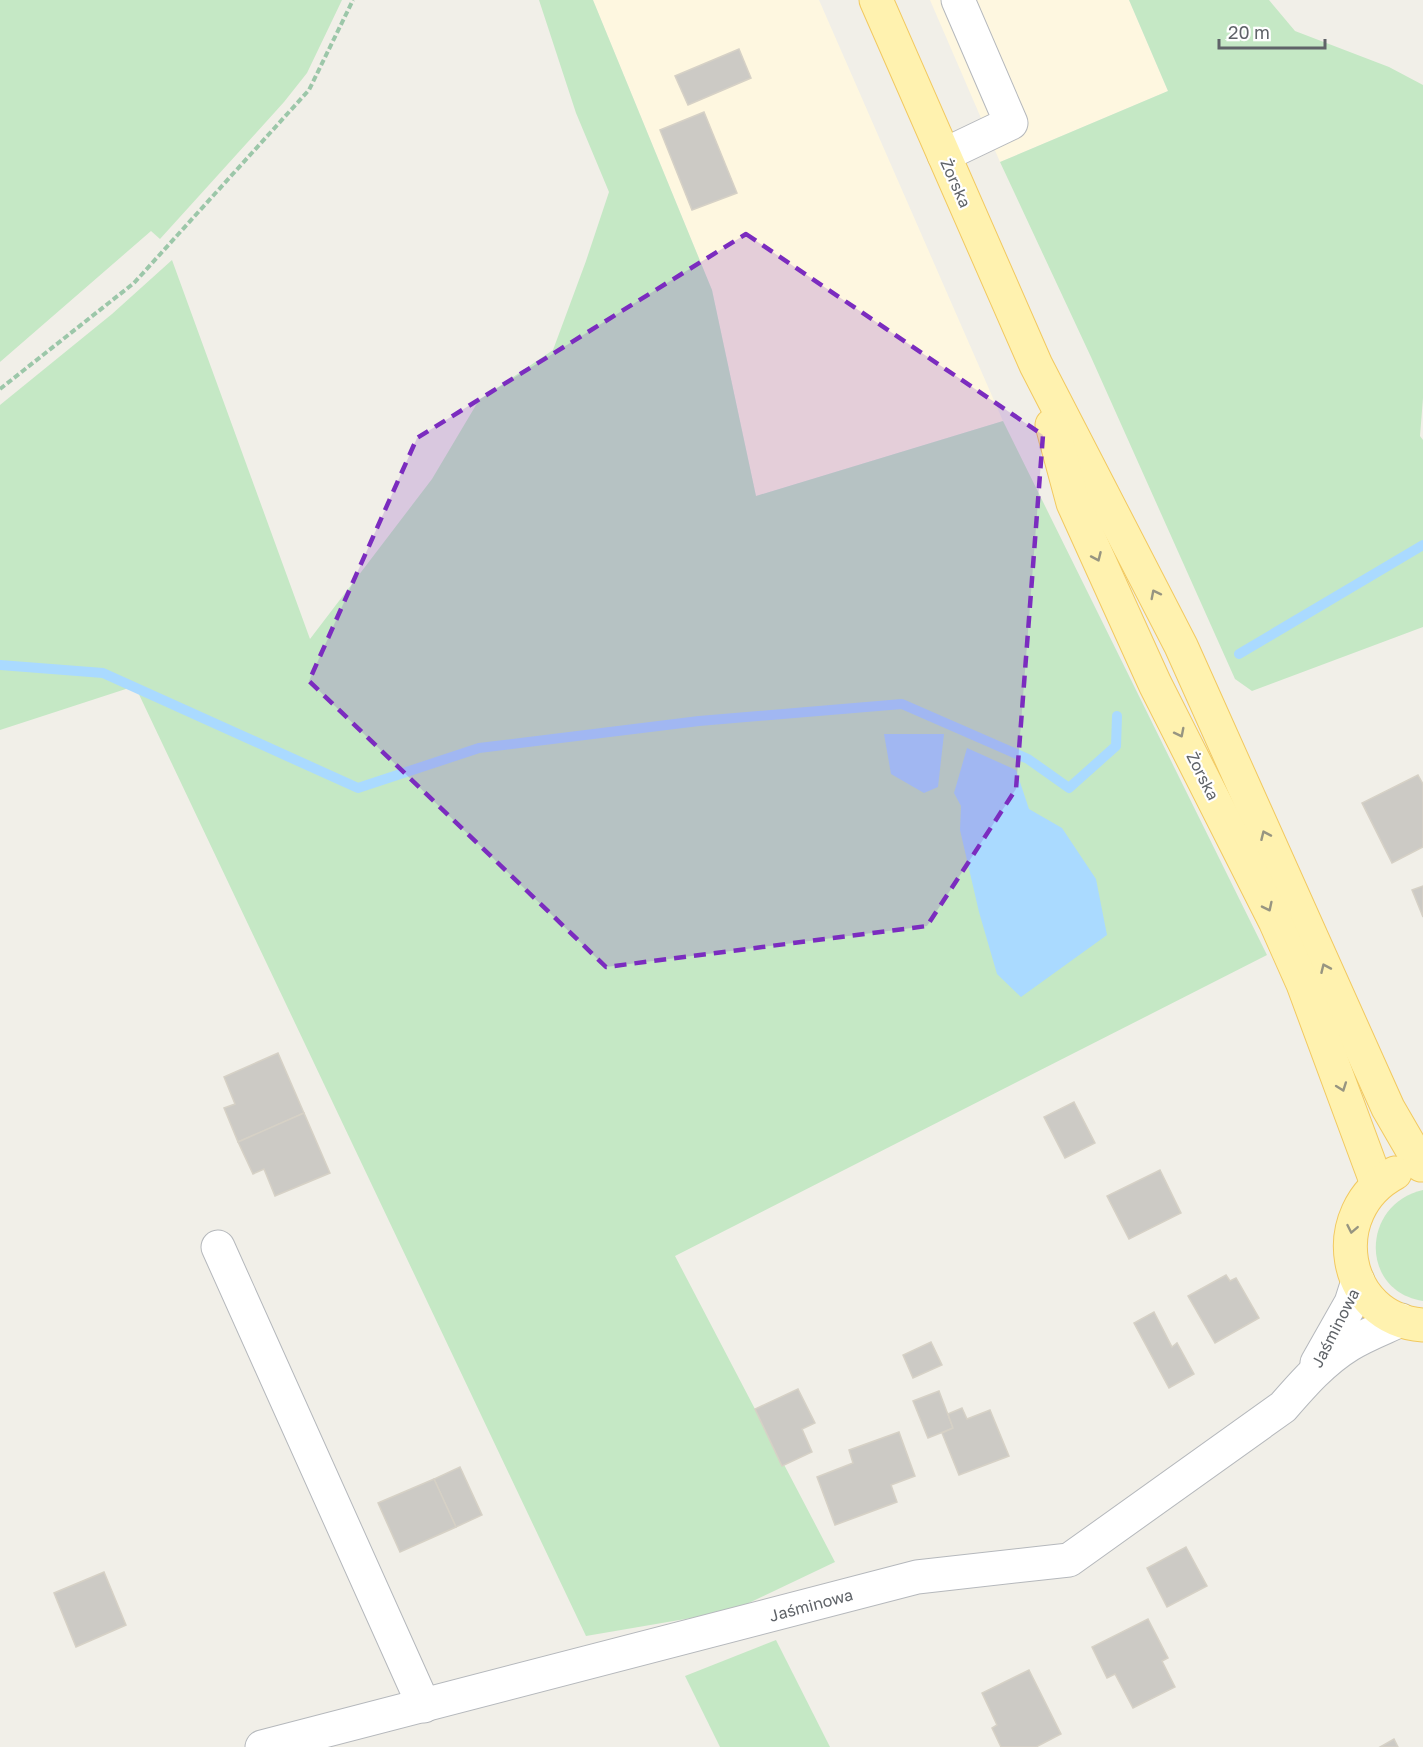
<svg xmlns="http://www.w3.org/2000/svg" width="1423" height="1747" viewBox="0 0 1423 1747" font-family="'Golos Text',sans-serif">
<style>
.commercial{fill:#fef7e0}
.green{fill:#c5e8c5}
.water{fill:#aadaff}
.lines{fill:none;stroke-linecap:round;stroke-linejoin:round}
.stream{stroke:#aadaff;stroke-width:10}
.building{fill:#cccac5;stroke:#d6d1c6;stroke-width:1.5}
.minor-casing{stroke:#b5b8bc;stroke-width:35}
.major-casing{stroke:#f2c960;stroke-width:35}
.path{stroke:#9cc7a9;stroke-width:4;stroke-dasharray:6 3;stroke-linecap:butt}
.minor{stroke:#fff;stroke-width:33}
.major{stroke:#fff2af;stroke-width:33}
.oneway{stroke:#979581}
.marked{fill:#7b2cbf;fill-opacity:0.2;stroke:#7b2cbf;stroke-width:4.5;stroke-dasharray:12 8;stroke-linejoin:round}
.labels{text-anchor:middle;stroke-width:4.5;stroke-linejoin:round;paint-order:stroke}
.street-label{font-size:16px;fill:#5f6368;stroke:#fff}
</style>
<rect width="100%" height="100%" fill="#f1efe8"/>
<g class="commercial">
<path d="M593 0H819L1003 421 756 496 712 290Z"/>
<path d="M930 0H1129L1168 91 1000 162Z"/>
</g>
<g class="green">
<path d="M0 0H342L307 73 284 102 160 239 151 231 0 362Z"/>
<path d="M539 0H593L712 290 756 496 1003 421 1267 955 675 1256 835 1562 732 1611 586 1636 135 686 0 730V405L112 314 172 260 310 639 432 479 479 400 553 350 586 261 609 192 576 113Z"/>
<path d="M1129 0H1269L1295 31 1389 67 1423 85V398L1420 436 1423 440V627L1252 691 1235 679 1091 357 1000 162 1168 91Z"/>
<path d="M1423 1190V1301C1359 1291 1361 1204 1423 1190Z"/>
<path d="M776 1640 830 1747H720L685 1676Z"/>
</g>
<g class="water">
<path d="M884 734H944L938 787 924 793 891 774Z"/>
<path d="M967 748 1016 770 1029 809 1062 828 1096 879 1107 935 1021 997 997 974 979 912 960 830 961 806 954 793Z"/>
</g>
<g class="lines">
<g class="stream">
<path d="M1239 654 1423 545"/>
<path d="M0 665 103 673 358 788 479 748 699 721 902 704 1028 759 1069 788 1116 746 1117 716"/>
</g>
</g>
<g class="building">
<path d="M739 49 751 78 688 105 675 76Z"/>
<path d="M704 112 737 193 692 210 660 130Z"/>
<path d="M1418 775 1423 784V847L1392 863 1362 803Z"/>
<path d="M1423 886V917L1412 890Z"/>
<path d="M278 1053 304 1113 238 1142 224 1108 235 1104 224 1077Z"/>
<path d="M1074 1102 1095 1143 1065 1158 1044 1117Z"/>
<path d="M304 1113 330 1173 275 1196 264 1169 253 1174 238 1142Z"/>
<path d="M1160 1170 1181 1213 1129 1239 1107 1196Z"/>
<path d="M1226 1275 1230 1281 1236 1278 1259 1318 1215 1343 1188 1296Z"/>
<path d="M1154 1312 1172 1347 1177 1343 1194 1374 1169 1388 1134 1323Z"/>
<path d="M931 1342 942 1365 913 1378 903 1355Z"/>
<path d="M798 1389 815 1423 802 1429 812 1452 782 1466 755 1409Z"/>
<path d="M939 1391 953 1428 928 1438 913 1401Z"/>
<path d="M962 1408 967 1419 990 1410 1009 1456 959 1475 942 1433 953 1428 948 1414Z"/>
<path d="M899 1432 915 1476 891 1485 897 1502 835 1525 817 1477 853 1463 849 1450Z"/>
<path d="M460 1467 482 1515 456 1527 434 1479Z"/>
<path d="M434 1479 456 1527 400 1552 378 1503Z"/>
<path d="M1186 1547 1207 1586 1167 1607 1147 1568Z"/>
<path d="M104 1572 126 1625 76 1647 54 1593Z"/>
<path d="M1148 1619 1168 1658 1162 1661 1175 1687 1133 1708 1115 1674 1107 1678 1092 1647Z"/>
<path d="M1029 1670 1061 1734 1036 1747H1001L992 1728 997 1725 982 1693Z"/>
<path d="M1394 1739 1398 1747H1380Z"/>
</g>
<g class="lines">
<defs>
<g id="minor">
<path d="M944 155 1011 123 958 0"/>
<path d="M218 1247 424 1706"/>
<path d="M1317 1363 1351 1303 1358 1281"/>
<path d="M262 1747 917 1577 1069 1560 1283 1407C1303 1384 1323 1361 1349 1345 1365 1335 1384 1328 1401 1320"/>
</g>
<g id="major">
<path d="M876 0 1036 365 1181 646 1388 1108 1421 1165"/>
<path d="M1052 425 1073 503 1155 684 1275 921 1303 984 1377 1184"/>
<path d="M1395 1173C1324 1211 1341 1319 1423 1325"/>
</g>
</defs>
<use href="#minor" class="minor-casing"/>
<use href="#major" class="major-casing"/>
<path class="path" d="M0 389 134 283 309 90 353 0"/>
<use href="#minor" class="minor"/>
<use href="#major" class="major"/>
</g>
<defs><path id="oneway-chevron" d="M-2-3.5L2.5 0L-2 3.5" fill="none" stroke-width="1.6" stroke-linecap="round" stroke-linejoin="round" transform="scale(1.5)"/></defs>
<g class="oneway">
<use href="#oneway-chevron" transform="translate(1097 557) rotate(66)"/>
<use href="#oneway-chevron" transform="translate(1155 594) rotate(-117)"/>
<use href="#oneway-chevron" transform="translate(1180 733) rotate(63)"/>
<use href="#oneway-chevron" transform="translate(1265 835) rotate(-114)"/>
<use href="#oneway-chevron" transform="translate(1268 907) rotate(64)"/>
<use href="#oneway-chevron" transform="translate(1325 968) rotate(-114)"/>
<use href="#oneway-chevron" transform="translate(1342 1087) rotate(70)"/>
<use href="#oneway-chevron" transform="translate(1352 1229) rotate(101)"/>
</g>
<path class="marked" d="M746 234 1043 435 1016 789 927 926 606 967 309 681 417 438Z"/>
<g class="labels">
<g class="street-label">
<text transform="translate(956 183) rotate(66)" y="6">Żorska</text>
<text transform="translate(1203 776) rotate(63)" y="6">Żorska</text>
<text transform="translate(1335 1328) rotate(-63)" y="6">Jaśminowa</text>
<text transform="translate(811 1605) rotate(-15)" y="6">Jaśminowa</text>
</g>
</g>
<path d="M1219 39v9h106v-9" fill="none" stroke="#5f6368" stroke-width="3"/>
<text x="1228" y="39" font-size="18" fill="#5f6368" stroke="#ffffff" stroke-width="4.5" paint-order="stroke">20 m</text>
</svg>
